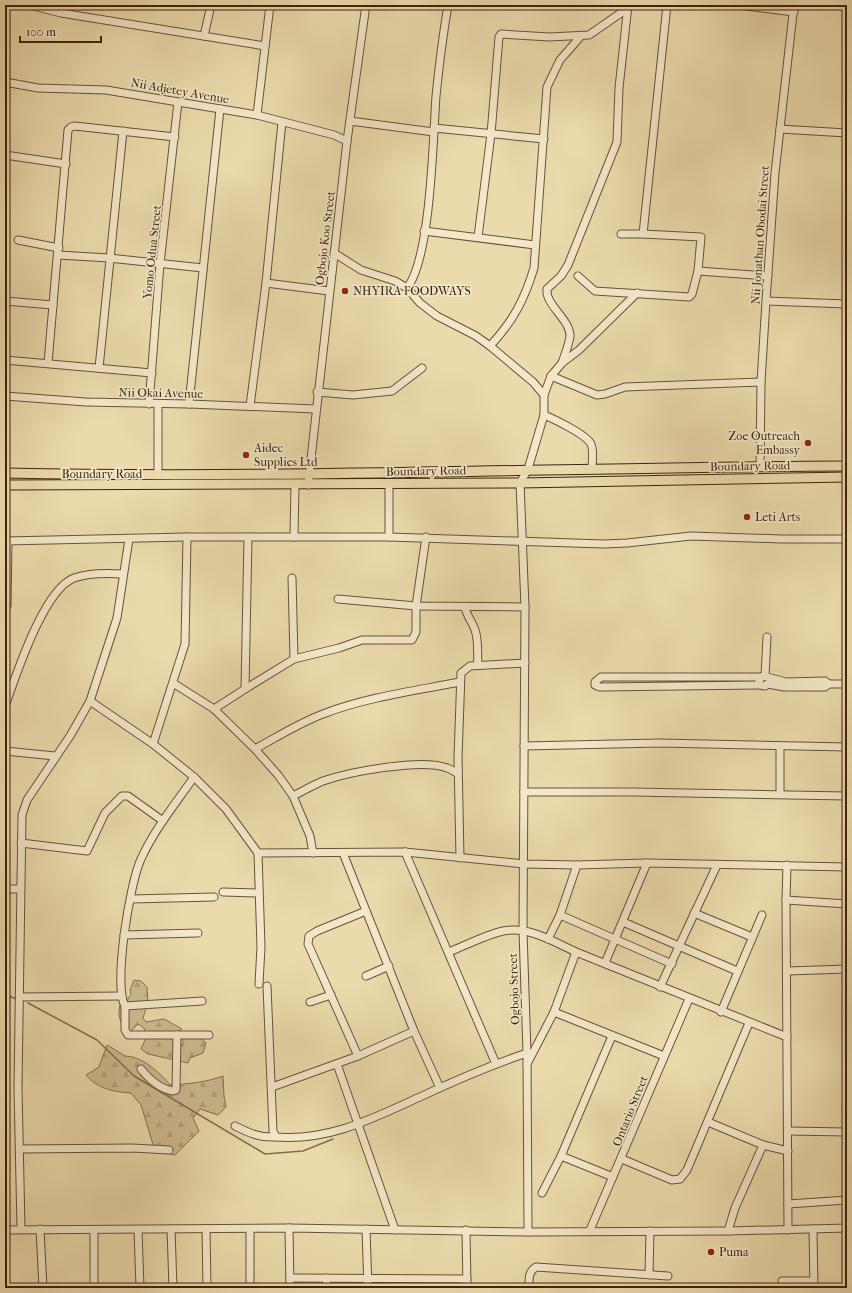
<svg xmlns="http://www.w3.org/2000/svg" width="852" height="1293" viewBox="0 0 852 1293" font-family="'IM FELL French Canon',serif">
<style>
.forest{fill:url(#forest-firs);stroke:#876f52}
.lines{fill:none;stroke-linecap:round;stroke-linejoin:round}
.stream{stroke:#846b4f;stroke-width:1.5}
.minor-casing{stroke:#6b5038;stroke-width:9}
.major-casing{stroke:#402212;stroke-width:11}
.minor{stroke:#f2e8c9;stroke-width:7}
.major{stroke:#ebdbac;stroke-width:9}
.poi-dot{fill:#8f2418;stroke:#f2e8c9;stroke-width:1.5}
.labels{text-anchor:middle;stroke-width:3.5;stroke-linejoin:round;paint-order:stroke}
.street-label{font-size:12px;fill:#402212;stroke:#f2e8c9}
.poi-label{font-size:12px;fill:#402212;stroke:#f2e8c9;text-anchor:start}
</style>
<defs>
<pattern id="forest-firs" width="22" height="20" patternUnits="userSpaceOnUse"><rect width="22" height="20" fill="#cebc92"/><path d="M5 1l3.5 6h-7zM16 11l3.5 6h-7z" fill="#b2a17d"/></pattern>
</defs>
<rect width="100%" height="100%" fill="#ebdbac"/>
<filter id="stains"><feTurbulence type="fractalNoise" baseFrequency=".005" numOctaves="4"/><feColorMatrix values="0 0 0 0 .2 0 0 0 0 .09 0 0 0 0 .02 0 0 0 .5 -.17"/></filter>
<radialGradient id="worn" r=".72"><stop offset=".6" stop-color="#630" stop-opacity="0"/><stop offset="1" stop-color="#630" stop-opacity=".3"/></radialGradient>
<g class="forest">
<path d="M134 980 141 981 147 987 148 1002 143 1018 146 1022 164 1019 182 1029 172 1036V1040L180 1045 184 1043 179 1036 199 1037 206 1043 203 1053 190 1058 188 1063 148 1054 141 1049 146 1038 144 1028 138 1024 130 1032C120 1023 117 1017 120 1005L125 1004 131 994 130 990Z"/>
<path d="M107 1045C113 1048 122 1055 126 1056 128 1057 130 1056 132 1057 146 1060 161 1074 170 1085 188 1084 207 1082 223 1076L224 1096 226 1107 218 1115 200 1109 193 1118 199 1131 175 1155 155 1151 141 1105 131 1093C114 1092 98 1089 86 1075L99 1067Z"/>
</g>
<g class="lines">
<g class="stream">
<path d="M5 994 16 999"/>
<path d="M28 1003 97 1040 134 1076 265 1154 303 1151 333 1139"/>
</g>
<defs>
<g id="minor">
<path d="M30 5 61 13 265 46"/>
<path d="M667 5 643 234 701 237 698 271"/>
<path d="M738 5 794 12"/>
<path d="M204 36 211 5"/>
<path d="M5 82 38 88 106 90 257 115 334 135 347 141"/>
<path d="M257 115 270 5"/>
<path d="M350 121 434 132"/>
<path d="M434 128 544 139"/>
<path d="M780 129 847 133"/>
<path d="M5 155 66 164"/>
<path d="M424 231 535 245"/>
<path d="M621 234H643"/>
<path d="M478 237 491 134 499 37 501 34 549 37 589 35 628 8"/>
<path d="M18 240 59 248"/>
<path d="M334 253 361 270 395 281 407 288 420 303 437 316 476 336 490 346 533 382 544 395"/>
<path d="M58 255 109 258 203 268"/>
<path d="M578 276 595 291 689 297 692 294 698 271 768 276"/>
<path d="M266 283 329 291"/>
<path d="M407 288C431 258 433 138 436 96 439 66 443 35 448 5"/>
<path d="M5 301 53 305"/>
<path d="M766 301 847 304"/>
<path d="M490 346C513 321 524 301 534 268L547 87 560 60 581 36"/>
<path d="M5 360 152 373"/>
<path d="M48 363 68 130 71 127 75 126 175 137"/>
<path d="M562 363C565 354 569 345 570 336 570 319 545 305 547 289L561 276 568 265 617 142 619 88 628 5"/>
<path d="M99 368 123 131"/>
<path d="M551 376 597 395 605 394 625 387 761 382"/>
<path d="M317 392 353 395 392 391 422 368"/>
<path d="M5 396 86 402 189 404 316 409"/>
<path d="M149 404 160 264 178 102"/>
<path d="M158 404V474"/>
<path d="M189 404 220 109"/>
<path d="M250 406 266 283 282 122"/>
<path d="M544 415C554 419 587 435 591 444 594 450 592 462 592 469"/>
<path d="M760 467 761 382 766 301 775 173 794 5"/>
<path d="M389 483V537"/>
<path d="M308 485 347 141 366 5"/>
<path d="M294 537 295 485"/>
<path d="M5 541 187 537H389L604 544 627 543 691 536 781 539H847"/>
<path d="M292 578 294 659"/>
<path d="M338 599 416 606 525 607"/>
<path d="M7 606 8 541"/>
<path d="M465 607C467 617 472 621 475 630 479 641 477 654 478 665"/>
<path d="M765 676 767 637"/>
<path d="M768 679V684L765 686 760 685 759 680 763 676 786 682 825 681 829 684"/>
<path d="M173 683 214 709 255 749 278 775 293 796 310 836 313 853"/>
<path d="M768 684 784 687H825L829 684H847"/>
<path d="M760 685 600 687 595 685V682L601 677H760"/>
<path d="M245 689 294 659 339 648 362 640H412L416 632V606L426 537"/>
<path d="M90 701 153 744 194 777 226 809 258 853 261 947 259 984"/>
<path d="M5 706C16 676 43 590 74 578 88 573 108 573 123 574"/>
<path d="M214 709 245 689 248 537"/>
<path d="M153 744 185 644 187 537"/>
<path d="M524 746 660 743 847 747"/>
<path d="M780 746V794"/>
<path d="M255 749C277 737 299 723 323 714 367 697 414 691 460 682"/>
<path d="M5 751 55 756"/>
<path d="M194 777C176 803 154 830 141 859 130 882 113 985 125 1006L202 1001"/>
<path d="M524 792H634L847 796"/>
<path d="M293 796C303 791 313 785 323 781 349 772 422 758 447 768 451 769 455 772 458 774"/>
<path d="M21 843 87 851 105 813 122 796H128L163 821"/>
<path d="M405 852 496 1064"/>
<path d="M258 853 405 852 524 864 577 865 647 863 847 867"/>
<path d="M343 853 414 1031 440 1088"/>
<path d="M460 858 458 757 461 673 470 666 525 663"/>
<path d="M787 865 786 900 788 1230"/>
<path d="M5 889H20"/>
<path d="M223 892 258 893"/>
<path d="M131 899 214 897"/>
<path d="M786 900 847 904"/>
<path d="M694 913 752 937"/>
<path d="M560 915 672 964"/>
<path d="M623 922 737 971"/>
<path d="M124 935 198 933"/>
<path d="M548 939 560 915 577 865"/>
<path d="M449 952C464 946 488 934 503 931 529 926 554 942 576 952L787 1037"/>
<path d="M605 963 647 863"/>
<path d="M787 971 847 969"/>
<path d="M366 976 389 966"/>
<path d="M267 986 273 1131 276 1137C331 1141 373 1118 422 1096 456 1080 491 1065 527 1053"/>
<path d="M660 987 717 865"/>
<path d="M20 997 122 996"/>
<path d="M310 1002 331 995"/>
<path d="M125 1006V1030L128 1035H209"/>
<path d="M554 1012 664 1056"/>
<path d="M721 1012 762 915"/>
<path d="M358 1056 308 944 309 936 317 931 366 911"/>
<path d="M337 1064 395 1230"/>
<path d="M527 1064 554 1012 576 952"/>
<path d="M141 1069C149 1079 160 1089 173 1091L176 1090 177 1035"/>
<path d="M272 1087 358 1056 414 1031"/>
<path d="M708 1122 763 1145 735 1208 728 1231"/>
<path d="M235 1126C249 1133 260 1138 276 1137"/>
<path d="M788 1131 847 1132"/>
<path d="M763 1145 788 1151"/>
<path d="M20 1149 132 1148 169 1150"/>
<path d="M561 1156 613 1177"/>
<path d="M622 1159 672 1180 680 1179 687 1170 749 1023"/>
<path d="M542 1193 561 1156 612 1036"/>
<path d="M788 1204 847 1200"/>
<path d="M289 1228 290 1288"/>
<path d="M21 1229 18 1088 22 815 27 800 70 736 90 701 117 618 129 539"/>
<path d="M40 1229 43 1288"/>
<path d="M171 1229 173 1288"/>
<path d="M206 1229 207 1288"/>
<path d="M250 1229V1288"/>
<path d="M366 1229 368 1288"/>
<path d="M813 1229 814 1288"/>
<path d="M5 1230 289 1228 528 1232 728 1231 847 1228"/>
<path d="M94 1230V1288"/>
<path d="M138 1230 140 1288"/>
<path d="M466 1230 467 1288"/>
<path d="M590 1230 689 999"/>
<path d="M528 1232 527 1053 523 931 525 607 520 483 528 469 544 415V395L551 376 562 363 579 350 637 293"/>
<path d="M649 1275 650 1231"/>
<path d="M290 1278 467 1279"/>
<path d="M326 1278 327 1288"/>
<path d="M782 1281H813"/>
<path d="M529 1288C529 1279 528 1272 536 1267L668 1276"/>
</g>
<g id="major">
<path d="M5 473C286 479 566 467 847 466"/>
<path d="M5 485 520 483 847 477"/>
</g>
</defs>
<use href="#minor" class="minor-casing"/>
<use href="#major" class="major-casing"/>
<use href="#minor" class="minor"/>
<use href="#major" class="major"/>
</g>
<g class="poi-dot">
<circle cx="345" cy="291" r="4"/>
<circle cx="808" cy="443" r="4"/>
<circle cx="246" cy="455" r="4"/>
<circle cx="747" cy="517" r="4"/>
<circle cx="711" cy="1252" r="4"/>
</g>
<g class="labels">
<g class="street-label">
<text transform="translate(180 91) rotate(10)" y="4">Nii Adjetey Avenue</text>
<text transform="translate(760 235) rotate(-86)" y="4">Nii Jonathan Obodai Street</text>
<text transform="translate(325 238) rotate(-83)" y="4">Ogbojo Koo Street</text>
<text transform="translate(152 252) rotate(-84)" y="4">Yomo Odua Street</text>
<text transform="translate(161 393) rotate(1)" y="4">Nii Okai Avenue</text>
<text transform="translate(750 466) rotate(-1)" y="4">Boundary Road</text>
<text transform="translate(426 471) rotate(-1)" y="4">Boundary Road</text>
<text x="102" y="478">Boundary Road</text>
<text transform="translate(514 989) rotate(-92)" y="4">Ogbojo Street</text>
<text transform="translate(630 1111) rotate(-68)" y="4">Ontario Street</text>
</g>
<g class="poi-label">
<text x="353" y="295">NHYIRA FOODWAYS</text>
<text x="800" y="440" text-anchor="end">Zoe Outreach<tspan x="800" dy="14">Embassy</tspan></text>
<text x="254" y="452">Aidec<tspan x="254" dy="14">Supplies Ltd</tspan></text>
<text x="755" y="521">Leti Arts</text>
<text x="719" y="1256">Puma</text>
</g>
</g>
<rect width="852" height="1293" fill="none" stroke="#ebdbac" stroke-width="20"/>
<rect x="6" y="6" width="840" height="1281" fill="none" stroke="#402212" stroke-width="2"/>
<rect x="10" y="10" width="832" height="1273" fill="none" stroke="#402212"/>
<path d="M20 36v6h81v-6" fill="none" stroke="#402212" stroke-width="2"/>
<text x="26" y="36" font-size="12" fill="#402212" stroke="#f2e8c9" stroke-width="3" paint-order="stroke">100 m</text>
<rect width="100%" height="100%" filter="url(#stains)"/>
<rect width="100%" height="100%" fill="url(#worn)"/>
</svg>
